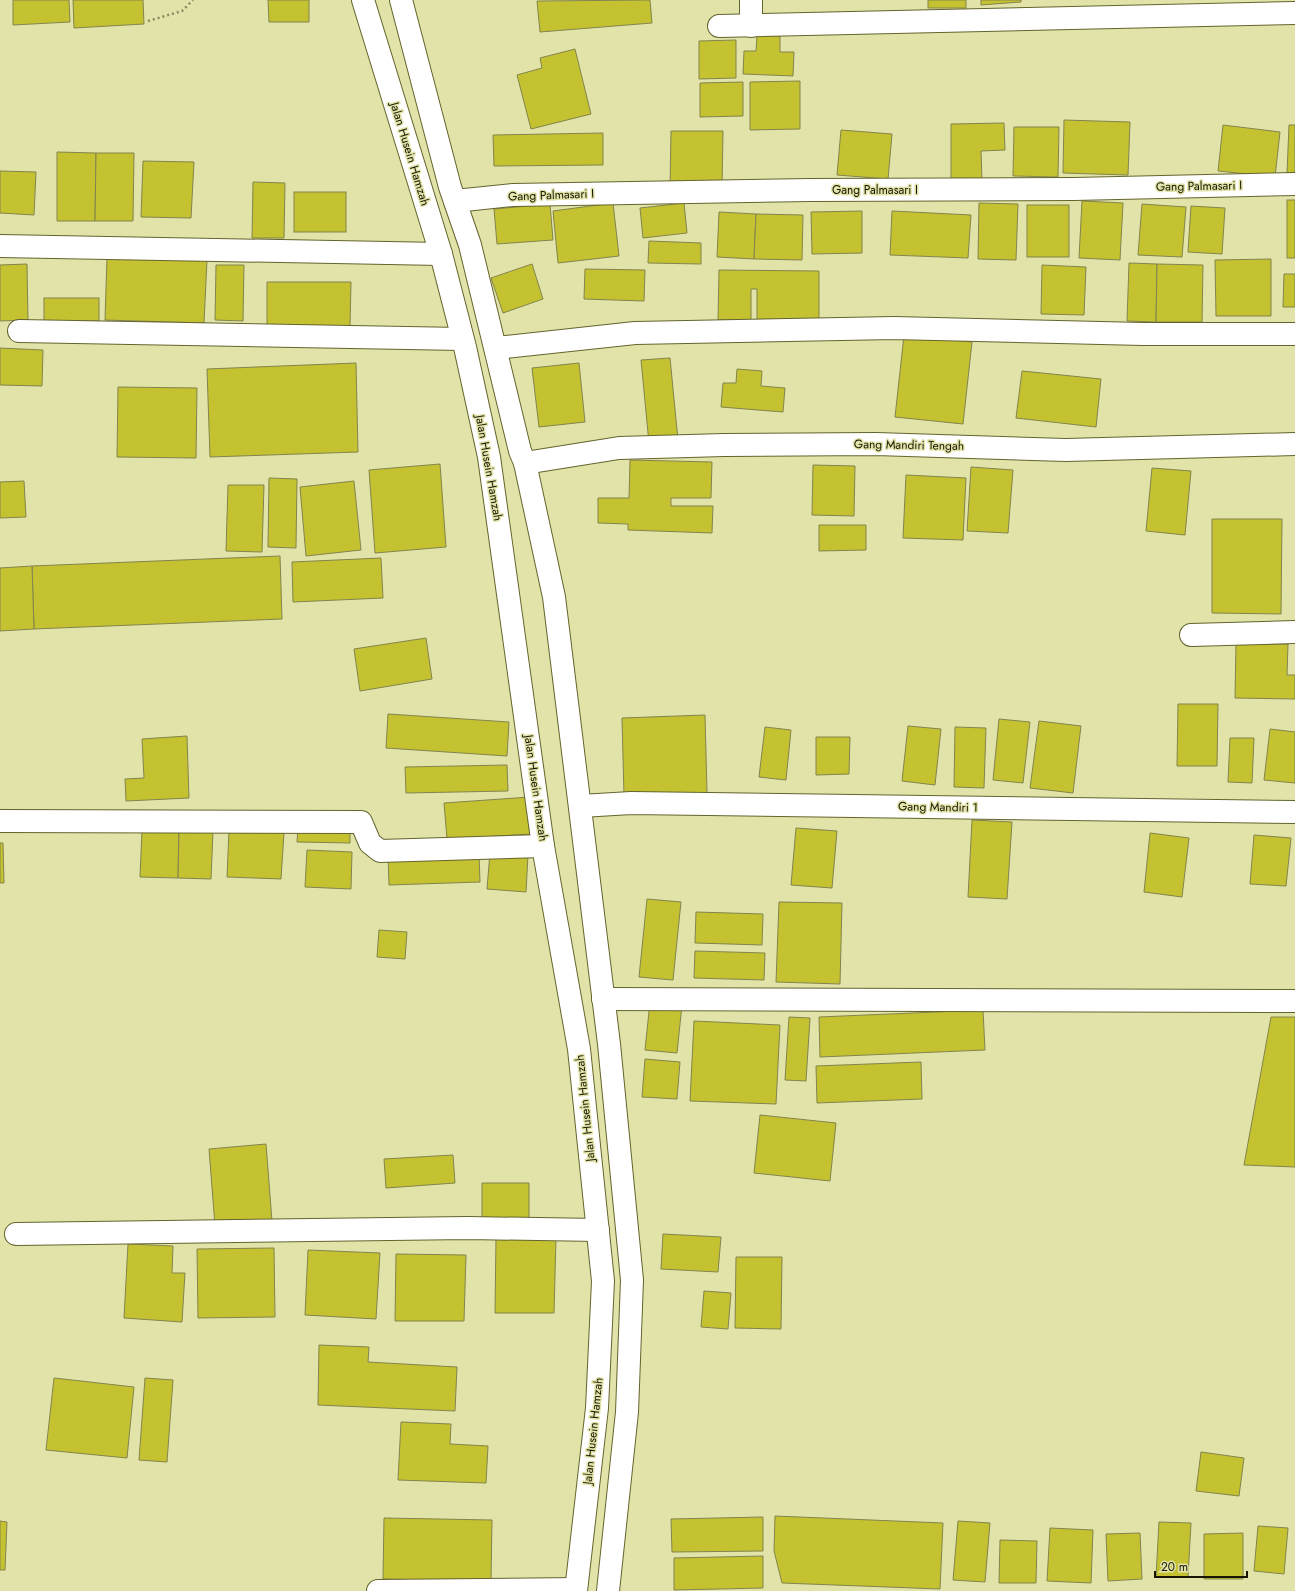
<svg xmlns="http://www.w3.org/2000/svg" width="1295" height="1591" viewBox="0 0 1295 1591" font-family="Jost,sans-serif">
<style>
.building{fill:#c4c230;stroke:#83844d}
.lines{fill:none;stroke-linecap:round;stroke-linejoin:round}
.minor-casing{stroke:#64642e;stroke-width:24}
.path{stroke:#898960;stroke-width:2.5;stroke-dasharray:2 3;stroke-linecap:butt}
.minor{stroke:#fff;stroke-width:22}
.labels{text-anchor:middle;stroke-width:3;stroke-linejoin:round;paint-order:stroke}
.street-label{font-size:12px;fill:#151501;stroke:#e2e3a9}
</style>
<rect width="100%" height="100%" fill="#e2e3a9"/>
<g class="building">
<path d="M13 0H69L70 22 13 25Z"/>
<path d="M73 0H143L144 24 74 28Z"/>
<path d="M268 0H309V22H269Z"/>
<path d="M650 0 652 23 540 32 537 1Z"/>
<rect x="928" y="0" width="38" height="8"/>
<path d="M981 0H1021V2L981 5Z"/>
<path d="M757 35 780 36V52H794L793 76 743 74 744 51H756Z"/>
<path d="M736 40V78L699 79V41Z"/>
<path d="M575 49 591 114 531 129 517 75 542 68 540 58Z"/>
<path d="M800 81V129L750 130V82Z"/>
<path d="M743 82V116L700 117V83Z"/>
<path d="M1064 120 1130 122 1128 175 1063 173Z"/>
<path d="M1004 123 1005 150 981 151 982 181 951 182V124Z"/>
<path d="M1223 125 1280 132 1275 177 1218 171Z"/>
<path d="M1289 125H1295V173H1287Z"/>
<path d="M1014 127H1059L1058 177 1013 176Z"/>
<path d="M841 130 892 134 888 179 837 175Z"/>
<path d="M671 131H723L722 188H670Z"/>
<path d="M603 133V165L494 166 493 135Z"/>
<path d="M57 152 96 153 95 221H57Z"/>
<path d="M96 153H134L133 221H95Z"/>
<path d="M143 161 194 162 191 218 141 217Z"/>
<path d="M0 171 36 172 34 215 0 213Z"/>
<path d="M253 182 285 183 284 238H252Z"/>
<rect x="294" y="192" width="52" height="40"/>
<rect x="1287" y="200" width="8" height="58"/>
<path d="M1082 201 1123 203 1120 260 1079 258Z"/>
<path d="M613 203 619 256 558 263 553 211Z"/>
<path d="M684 203 687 233 643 238 640 208Z"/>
<path d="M979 203 1018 204 1016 260 978 259Z"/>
<path d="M550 204 553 240 497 244 494 209Z"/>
<path d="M1142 204 1186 207 1182 257 1138 255Z"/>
<rect x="1027" y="205" width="42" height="52"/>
<path d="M1191 206 1225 208 1222 254 1188 252Z"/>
<path d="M862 211V253L812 254 811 212Z"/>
<path d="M892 211 971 215 968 258 890 255Z"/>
<path d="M719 212 756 214 754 259 717 257Z"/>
<path d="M756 214 803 215 802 260 754 259Z"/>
<path d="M649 241 701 243V264L648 263Z"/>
<path d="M107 257 207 260 204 323 105 320Z"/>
<path d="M1271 259V316H1216L1215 260Z"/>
<path d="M1129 263 1157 264 1156 322 1127 321Z"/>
<path d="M27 264 28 320 0 321V265Z"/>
<path d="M532 264 543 299 503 313 491 278Z"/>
<path d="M1157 264 1203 265 1202 322H1156Z"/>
<path d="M216 265H244L243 321 215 320Z"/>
<path d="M1042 265 1086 267 1084 315 1041 314Z"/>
<path d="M585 269 645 270 644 301 584 299Z"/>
<path d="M719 270 819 271V324L757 323V289H751V320H718Z"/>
<path d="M1284 274H1295V307H1283Z"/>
<path d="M267 282H351L350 327H267Z"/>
<rect x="44" y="298" width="55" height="23"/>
<path d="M904 335 972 342 963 424 895 417Z"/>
<path d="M0 348 43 350 42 386 0 385Z"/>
<path d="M670 358 678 440 649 443 641 360Z"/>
<path d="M356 363 358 452 210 457 207 369Z"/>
<path d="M579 363 585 422 539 427 532 368Z"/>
<path d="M737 369 762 371 761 386 785 388 783 412 721 407 723 383H736Z"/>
<path d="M1022 371 1101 379 1096 427 1016 418Z"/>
<path d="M118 387 197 388 196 458 117 457Z"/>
<path d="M630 460 712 462 711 498H671V506H713L712 533 628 530V524L598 523V498H629Z"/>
<path d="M440 464 446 547 375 553 369 470Z"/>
<path d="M813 465 855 466 854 516 812 515Z"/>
<path d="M971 467 1013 470 1008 533 967 531Z"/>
<path d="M1152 468 1191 471 1185 535 1146 531Z"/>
<path d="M906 475 966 478 963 540 903 538Z"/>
<path d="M269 478 297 479 296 548 268 547Z"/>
<path d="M24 481 26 517 0 518V482Z"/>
<path d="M354 481 361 550 306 556 300 487Z"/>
<path d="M228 485H264L262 552 226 551Z"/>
<path d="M1212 519H1282L1281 614 1212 613Z"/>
<path d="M819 525H866V550L819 551Z"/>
<path d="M280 556 282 619 34 629 32 566Z"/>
<path d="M381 558 383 598 293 602 292 562Z"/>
<path d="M32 566 34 629 0 631V568Z"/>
<path d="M426 638 432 679 360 691 354 649Z"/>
<path d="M1236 644H1288L1287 675H1295V699L1235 698Z"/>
<path d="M1178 704H1218L1217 766H1177Z"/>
<path d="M388 714 509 722 507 756 386 748Z"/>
<path d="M705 715 707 793 624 796 622 718Z"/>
<path d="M999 719 1030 722 1023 783 993 780Z"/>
<path d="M1039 721 1081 726 1073 793 1030 788Z"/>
<path d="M908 726 941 729 935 785 902 781Z"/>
<path d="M765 727 791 730 786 780 759 777Z"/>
<path d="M955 727 986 728 984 788 954 787Z"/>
<path d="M1270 729 1295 732V783L1264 780Z"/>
<path d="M187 736 189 798 126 801 125 779 144 778 142 739Z"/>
<path d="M816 737H850L849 774 816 775Z"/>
<path d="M1230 738H1254L1252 783 1228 782Z"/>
<path d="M507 765 508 791 406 793 405 767Z"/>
<path d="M530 797 532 834 447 839 444 803Z"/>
<path d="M972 820 1012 822 1007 899 968 897Z"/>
<path d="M298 827 350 829V843L297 842Z"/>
<path d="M796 828 837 831 832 888 791 885Z"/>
<path d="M142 830H179L178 878 140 877Z"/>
<path d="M179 830 213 831 211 879 178 878Z"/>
<path d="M229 830 284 833 281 879 227 877Z"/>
<path d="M1150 833 1189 838 1182 897 1144 892Z"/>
<path d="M1254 835 1291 838 1286 886 1250 884Z"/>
<path d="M0 843H3L4 883H0Z"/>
<path d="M307 850 352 852 351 889 305 887Z"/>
<path d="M490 852 528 855 526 892 487 889Z"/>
<path d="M479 853 480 882 389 885 388 856Z"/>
<path d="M647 899 681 902 673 980 639 977Z"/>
<path d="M779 902 842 903 840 984 776 982Z"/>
<path d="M696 912 763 914 762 945 695 943Z"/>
<path d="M379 930 407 932 405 959 377 957Z"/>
<path d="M695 951 765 953 764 980 694 978Z"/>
<path d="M650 1002 682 1005 677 1053 645 1050Z"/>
<path d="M983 1010 985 1050 820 1057 819 1017Z"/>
<path d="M789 1017 810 1018 806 1081 785 1080Z"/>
<path d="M1271 1017H1295V1167L1244 1165Z"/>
<path d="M694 1021 780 1025 776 1104 690 1101Z"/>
<path d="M645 1059 680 1062 677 1099 642 1097Z"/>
<path d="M921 1062 922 1099 817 1103 816 1066Z"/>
<path d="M760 1115 836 1123 830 1181 754 1173Z"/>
<path d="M266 1144 272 1221 215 1226 209 1149Z"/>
<path d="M453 1155 455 1183 386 1188 384 1159Z"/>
<path d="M482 1183H529V1218L482 1219Z"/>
<path d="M663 1234 721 1237 718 1272 661 1269Z"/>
<path d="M496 1236 556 1237 554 1313H495Z"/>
<path d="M128 1244 173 1246 172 1273H185L182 1322 124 1318Z"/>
<path d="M274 1248 275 1317 198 1318 197 1249Z"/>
<path d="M308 1250 380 1253 376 1319 305 1315Z"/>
<path d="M396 1254 466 1255 464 1321H395Z"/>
<path d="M736 1257H782L781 1329 735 1328Z"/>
<path d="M704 1291 731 1293 728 1329 701 1327Z"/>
<path d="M319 1345 369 1347 368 1362 457 1367 455 1411 318 1405Z"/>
<path d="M54 1378 134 1387 127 1458 46 1450Z"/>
<path d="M145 1378 173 1380 167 1462 139 1460Z"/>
<path d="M401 1422 451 1424 450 1444 488 1446 486 1483 398 1480Z"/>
<path d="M1201 1452 1244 1458 1239 1496 1196 1491Z"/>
<path d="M775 1516 943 1523 940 1589 782 1583 774 1551Z"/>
<path d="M763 1517V1551L672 1552 671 1519Z"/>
<path d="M384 1518 492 1520 491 1581 383 1579Z"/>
<path d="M0 1521 7 1522 5 1570H0Z"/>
<path d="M958 1521 990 1523 985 1582 953 1580Z"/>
<path d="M1159 1522 1191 1523 1188 1577H1156Z"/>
<path d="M1258 1526 1288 1528 1284 1574 1254 1571Z"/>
<path d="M1050 1528 1093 1530 1091 1583 1047 1581Z"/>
<path d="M1140 1533 1142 1579 1108 1581 1106 1534Z"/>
<path d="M1243 1533V1579H1204V1534Z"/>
<path d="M1000 1540 1037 1541 1036 1583H999Z"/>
<path d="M763 1556V1588L674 1590V1558Z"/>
</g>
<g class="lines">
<defs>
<g id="minor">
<path d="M363 0 441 254 465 347 489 457 543 846 579 1049 603 1281 597 1408 576 1591"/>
<path d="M401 0 450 187 470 245 520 451 525 463 554 597 609 1044 632 1280 627 1412 608 1591"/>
<path d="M751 0V26"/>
<path d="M719 26 1295 13"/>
<path d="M455 201 513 195 810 190 1074 189 1295 184"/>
<path d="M0 246 441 254"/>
<path d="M19 331 462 339"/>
<path d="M496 348 635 333 894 328 1143 334H1295"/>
<path d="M525 463 619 448 724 445 876 444 1066 450 1295 444"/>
<path d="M1191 635 1295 632"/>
<path d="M581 806 631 803 1295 812"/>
<path d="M0 821 361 822 370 843 380 851 543 846"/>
<path d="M603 999 1295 1001"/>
<path d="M16 1234 468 1228 598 1230"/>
<path d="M378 1591 576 1589"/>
</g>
</defs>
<use href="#minor" class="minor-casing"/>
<path class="path" d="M148 21 182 11 193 0"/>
<use href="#minor" class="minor"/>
</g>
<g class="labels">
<g class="street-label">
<text transform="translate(410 154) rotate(73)" y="4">Jalan Husein Hamzah</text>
<text transform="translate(1199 186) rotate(-1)" y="4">Gang Palmasari I</text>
<text x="875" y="194">Gang Palmasari I</text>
<text transform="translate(551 195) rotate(-2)" y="4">Gang Palmasari I</text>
<text transform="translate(909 445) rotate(1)" y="4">Gang Mandiri Tengah</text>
<text transform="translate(489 468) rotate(80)" y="4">Jalan Husein Hamzah</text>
<text transform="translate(536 788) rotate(82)" y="4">Jalan Husein Hamzah</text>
<text transform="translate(938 807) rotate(1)" y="4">Gang Mandiri 1</text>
<text transform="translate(585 1108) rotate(-96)" y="4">Jalan Husein Hamzah</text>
<text transform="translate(593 1431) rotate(-84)" y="4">Jalan Husein Hamzah</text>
</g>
</g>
<path d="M1155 1571v6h92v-6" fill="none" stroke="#151501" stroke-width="2"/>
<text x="1161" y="1571" font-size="12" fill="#151501" stroke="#e2e3a9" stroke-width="3" paint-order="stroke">20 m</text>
</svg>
